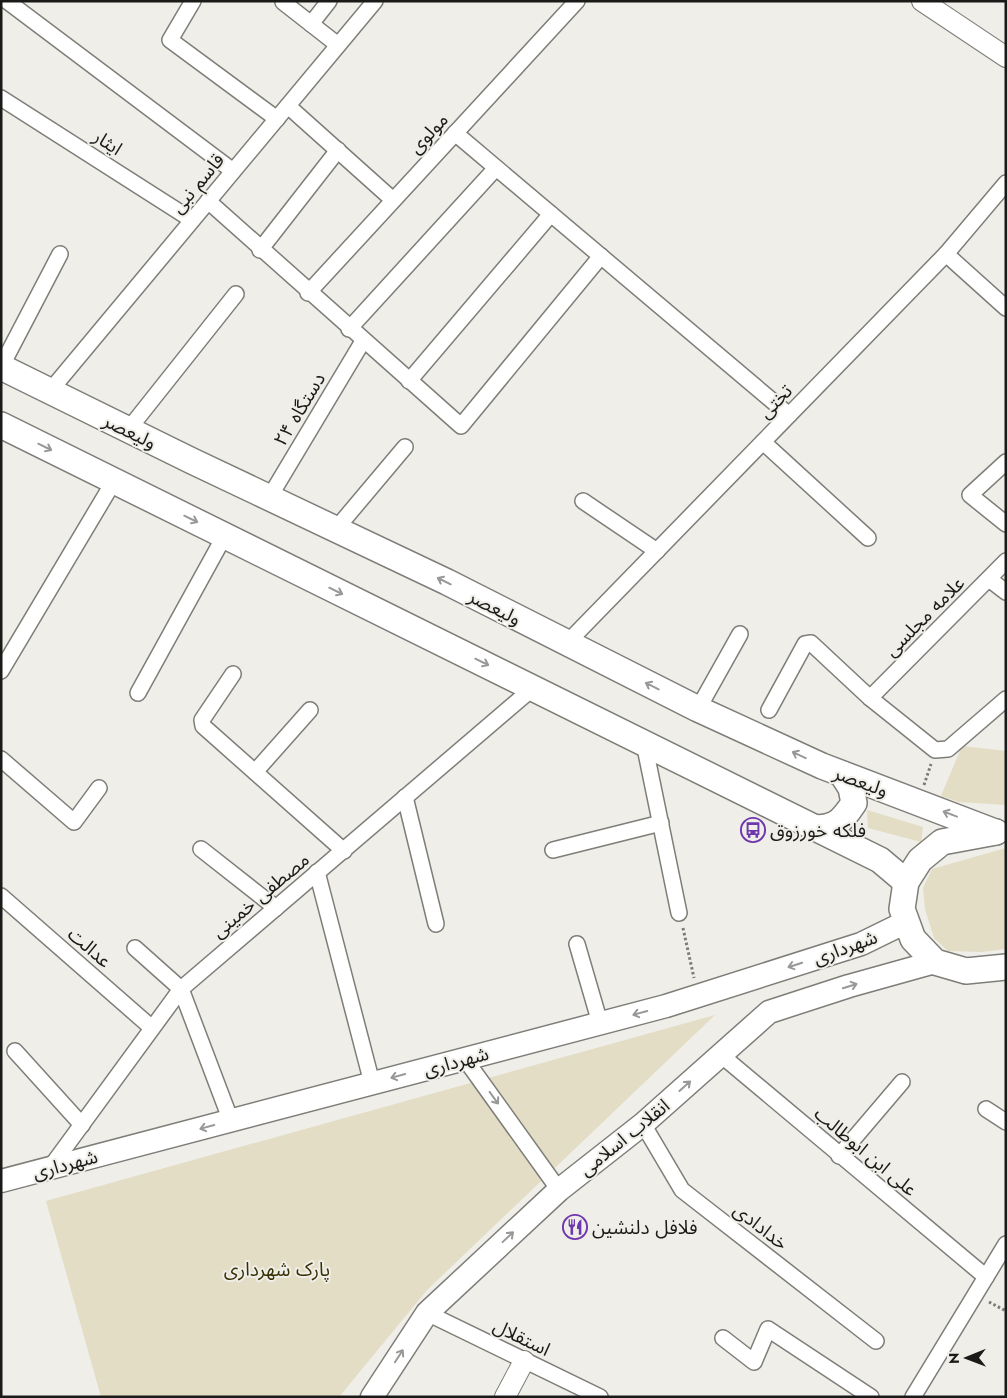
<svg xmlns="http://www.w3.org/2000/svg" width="1007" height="1398" viewBox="0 0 1007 1398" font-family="Jost,'Noto Sans Arabic',sans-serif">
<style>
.green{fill:#e2ddc4}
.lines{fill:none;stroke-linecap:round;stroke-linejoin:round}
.minor-casing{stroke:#7e7d78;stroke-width:18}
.tertiary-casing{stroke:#7e7d78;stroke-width:22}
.secondary-casing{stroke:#7e7d78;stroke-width:25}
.primary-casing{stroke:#7e7d78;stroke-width:28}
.path{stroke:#7c7b78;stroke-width:3;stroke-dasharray:2.5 2.5;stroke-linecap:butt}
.minor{stroke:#fff;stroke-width:15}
.tertiary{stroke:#fff;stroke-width:20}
.secondary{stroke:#fff;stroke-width:22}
.primary{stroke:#fff;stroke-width:25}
.oneway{stroke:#989897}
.labels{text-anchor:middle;stroke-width:4;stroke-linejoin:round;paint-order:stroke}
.street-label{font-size:19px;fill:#1a1a18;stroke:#efeee8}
.poi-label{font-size:19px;fill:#1a1a18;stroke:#efeee8;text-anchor:start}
.park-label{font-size:19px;fill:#372f04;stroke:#efeee8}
</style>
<rect width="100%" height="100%" fill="#efeee8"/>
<g class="green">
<path d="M962 746 1006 751V805L959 802 941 796Z"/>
<path d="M867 810 923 827 921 842 868 828Z"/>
<path d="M1006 848V949L982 952 948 951 934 938 925 909 923 888 932 869Z"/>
<path d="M715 1015 427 1290 339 1397H101L46 1201Z"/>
</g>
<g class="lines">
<defs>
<g id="minor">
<path d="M7 1 233 171"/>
<path d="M193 1 170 40 277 119"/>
<path d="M283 2 338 45"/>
<path d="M311 24 329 1"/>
<path d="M1 98 192 220"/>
<path d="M288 106 393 200"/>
<path d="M455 133 789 415"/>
<path d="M208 201 461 426 601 256"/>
<path d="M260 250 338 150"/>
<path d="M946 254 1006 308"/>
<path d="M308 293 577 1"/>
<path d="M349 329 496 168"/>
<path d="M1 367 60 254"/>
<path d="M409 381 551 214"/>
<path d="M50 391 375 1"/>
<path d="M128 430 236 294"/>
<path d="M763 442 868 538"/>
<path d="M1006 462 970 495 1006 524"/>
<path d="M269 498 363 341"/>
<path d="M583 501 657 551"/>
<path d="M336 529 405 447"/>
<path d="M989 579 1006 592"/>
<path d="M567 643 946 254 1006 183"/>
<path d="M1 671 114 481"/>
<path d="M233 674 202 720 203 726 344 851"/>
<path d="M138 693 225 535"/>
<path d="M870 698 1006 561"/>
<path d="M698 709 740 634"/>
<path d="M769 710 805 644 811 643 870 698 935 750 948 749 1006 699"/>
<path d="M644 743 679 913"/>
<path d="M1 759 74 822 99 788"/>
<path d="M255 772 310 710"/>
<path d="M405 797 436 924"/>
<path d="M201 849 276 908"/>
<path d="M553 850 661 823"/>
<path d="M317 872 372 1083"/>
<path d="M1 896 152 1028"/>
<path d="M577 944 600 1023"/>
<path d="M135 948 181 989 231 1121"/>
<path d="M15 1051 82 1125"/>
<path d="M721 1055 986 1277"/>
<path d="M465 1059 559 1190"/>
<path d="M986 1109 1006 1122"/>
<path d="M643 1124 682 1190 876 1341"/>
<path d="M839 1156 902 1082"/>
<path d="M50 1168 181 989 533 688"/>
<path d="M427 1313 600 1397"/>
<path d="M723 1338 754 1362 768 1329 871 1397"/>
<path d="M913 1397 1006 1244"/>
</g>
<g id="tertiary">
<path d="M922 1 1006 57"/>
<path d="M505 1397 524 1361"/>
</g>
<g id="secondary">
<path d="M1 1181 666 1006 861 944 906 922"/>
<path d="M372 1397 427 1313 559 1190 643 1124 769 1012 849 986 935 962"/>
</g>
<g id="primary">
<path d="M1 367 192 461 447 582 698 709 822 766 995 832"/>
<path d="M1 425 880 860 906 882"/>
<path d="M813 828C836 828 842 821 854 803L851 788 842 774"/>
<path d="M996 832 942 842 920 860 906 882 902 909 913 939 935 962 966 971 1006 967"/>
</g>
</defs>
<use href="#minor" class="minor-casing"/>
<use href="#tertiary" class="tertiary-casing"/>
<use href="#secondary" class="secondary-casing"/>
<use href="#primary" class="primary-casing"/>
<g class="path">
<path d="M924 785 931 764"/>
<path d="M683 928 694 978"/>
<path d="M989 1302 1006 1311"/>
</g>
<use href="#minor" class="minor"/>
<use href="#tertiary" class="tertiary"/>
<use href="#secondary" class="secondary"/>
<use href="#primary" class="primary"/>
</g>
<defs><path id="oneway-shaft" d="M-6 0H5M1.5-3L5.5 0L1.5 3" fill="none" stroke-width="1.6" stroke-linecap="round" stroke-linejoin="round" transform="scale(1.25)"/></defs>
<g class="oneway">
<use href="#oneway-shaft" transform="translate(45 447) rotate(26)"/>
<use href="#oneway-shaft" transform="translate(191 519) rotate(26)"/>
<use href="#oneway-shaft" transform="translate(444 581) rotate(-154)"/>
<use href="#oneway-shaft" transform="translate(336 591) rotate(26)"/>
<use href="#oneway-shaft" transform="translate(482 662) rotate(26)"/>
<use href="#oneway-shaft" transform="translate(652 686) rotate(-153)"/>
<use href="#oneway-shaft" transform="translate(799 755) rotate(-155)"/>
<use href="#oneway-shaft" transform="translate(950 814) rotate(-159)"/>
<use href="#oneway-shaft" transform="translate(795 965) rotate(162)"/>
<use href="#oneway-shaft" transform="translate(850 986) rotate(-17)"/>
<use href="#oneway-shaft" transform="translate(640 1013) rotate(165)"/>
<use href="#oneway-shaft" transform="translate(398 1076) rotate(165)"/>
<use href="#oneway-shaft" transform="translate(685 1086) rotate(-42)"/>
<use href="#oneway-shaft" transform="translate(494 1098) rotate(54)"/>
<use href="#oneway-shaft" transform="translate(207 1127) rotate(165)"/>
<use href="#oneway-shaft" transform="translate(508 1237) rotate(-43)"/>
<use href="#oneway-shaft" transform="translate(399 1356) rotate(-57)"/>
</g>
<defs>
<symbol id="bus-ring" viewBox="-11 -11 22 22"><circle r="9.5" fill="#efeee8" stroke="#6d37ae" stroke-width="1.5"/><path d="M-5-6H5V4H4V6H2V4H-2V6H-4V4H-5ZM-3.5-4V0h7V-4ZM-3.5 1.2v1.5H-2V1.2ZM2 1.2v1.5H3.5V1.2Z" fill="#6d37ae"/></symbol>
<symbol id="restaurant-ring" viewBox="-11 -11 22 22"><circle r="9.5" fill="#efeee8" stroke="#6d37ae" stroke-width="1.5"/><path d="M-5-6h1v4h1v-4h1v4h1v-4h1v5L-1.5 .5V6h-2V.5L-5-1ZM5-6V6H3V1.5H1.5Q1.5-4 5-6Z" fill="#6d37ae"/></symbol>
</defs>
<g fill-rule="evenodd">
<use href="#bus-ring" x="739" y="816" width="28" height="28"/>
<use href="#restaurant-ring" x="561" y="1213" width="28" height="28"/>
</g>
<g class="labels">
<g class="street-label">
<text transform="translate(428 133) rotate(-47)" y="7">مولوی</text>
<text transform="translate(108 142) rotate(33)" y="7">ایثار</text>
<text transform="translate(197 183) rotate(-50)" y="7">قاسم نبی</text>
<text transform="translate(775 401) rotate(-46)" y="7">تختی</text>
<text transform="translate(299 409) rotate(-59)" y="7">۲۴ دستگاه</text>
<text transform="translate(130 431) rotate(26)" y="7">ولیعصر</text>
<text transform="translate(495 607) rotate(27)" y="7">ولیعصر</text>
<text transform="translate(924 616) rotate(-45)" y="7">علامه مجلسی</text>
<text transform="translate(861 781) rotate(20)" y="7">ولیعصر</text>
<text transform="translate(260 895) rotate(-40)" y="7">مصطفی خمینی</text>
<text transform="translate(90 947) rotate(41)" y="7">عدالت</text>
<text transform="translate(845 947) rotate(-20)" y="7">شهرداری</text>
<text transform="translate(456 1061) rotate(-15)" y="7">شهرداری</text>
<text transform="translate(624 1137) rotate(-39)" y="7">انقلاب اسلامی</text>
<text transform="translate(866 1151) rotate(40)" y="7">علی ابن ابوطالب</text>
<text transform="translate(65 1164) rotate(-15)" y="7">شهرداری</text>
<text transform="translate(761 1226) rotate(38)" y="7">خدادادی</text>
<text transform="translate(522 1337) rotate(26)" y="7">استقلال</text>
</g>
<g class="poi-label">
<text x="770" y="837">فلکه خورزوق</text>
<text x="592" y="1234">فلافل دلنشین</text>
</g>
<g class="park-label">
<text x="277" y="1276">پارک شهرداری</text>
</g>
</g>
<rect width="1007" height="1398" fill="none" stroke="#1a1a18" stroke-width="5"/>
<g transform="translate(967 1358) rotate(269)" stroke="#efeee8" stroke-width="4" paint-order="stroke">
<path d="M0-4L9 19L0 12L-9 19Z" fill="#1a1a18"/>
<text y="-8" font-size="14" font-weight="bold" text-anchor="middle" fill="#1a1a18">N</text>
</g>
</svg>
